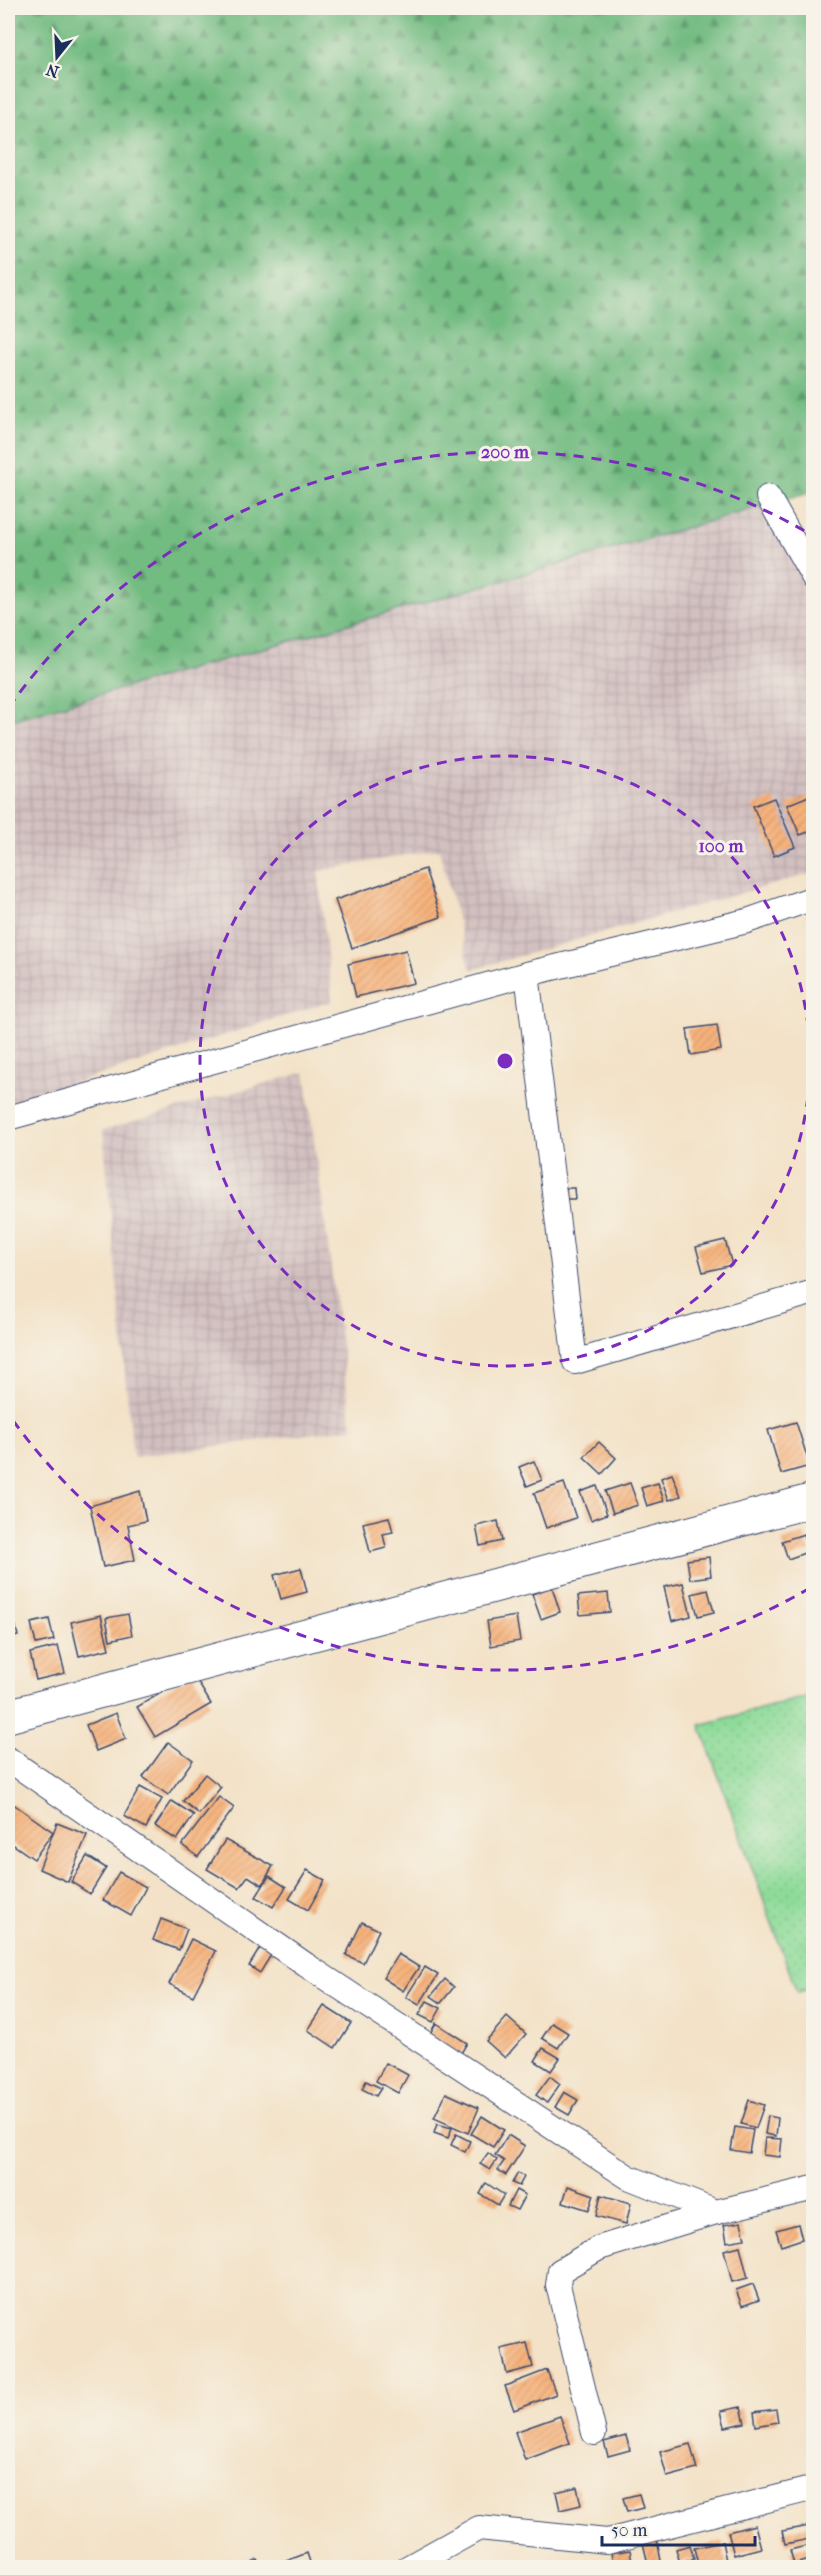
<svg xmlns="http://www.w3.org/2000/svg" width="821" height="2575" viewBox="0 0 821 2575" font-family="'IM FELL French Canon',serif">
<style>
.industrial{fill:url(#industrial-grid)}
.grass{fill:url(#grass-dots);stroke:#54857c;stroke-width:1.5}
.forest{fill:url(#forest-firs);stroke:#467570;stroke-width:1.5}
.building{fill:url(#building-hatch)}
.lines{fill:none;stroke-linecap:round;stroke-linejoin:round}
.minor-casing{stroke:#3b4a6e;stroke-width:26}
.primary-casing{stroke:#3b4a6e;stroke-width:35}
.minor{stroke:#fff;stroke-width:24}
.primary{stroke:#fff;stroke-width:33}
.ring{fill:none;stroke:#7b2cbf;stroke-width:3;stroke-dasharray:10 8}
.centre{fill:#7b2cbf;stroke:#f7f3e8;stroke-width:3}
.ring-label{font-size:18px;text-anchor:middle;font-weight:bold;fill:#7b2cbf;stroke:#f7f3e8;stroke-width:6;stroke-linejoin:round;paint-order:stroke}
</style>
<defs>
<pattern id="industrial-grid" width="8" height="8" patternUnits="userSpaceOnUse" patternTransform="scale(1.5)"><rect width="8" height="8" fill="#d2bfbf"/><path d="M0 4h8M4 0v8" fill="none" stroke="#b4a4a7"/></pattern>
<pattern id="grass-dots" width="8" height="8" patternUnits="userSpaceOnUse" patternTransform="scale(1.5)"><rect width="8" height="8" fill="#8edb99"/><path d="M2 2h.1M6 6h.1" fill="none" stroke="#7abc86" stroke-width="1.8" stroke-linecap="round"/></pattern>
<pattern id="forest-firs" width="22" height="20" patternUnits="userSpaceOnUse" patternTransform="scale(1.5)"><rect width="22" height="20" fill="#72bb81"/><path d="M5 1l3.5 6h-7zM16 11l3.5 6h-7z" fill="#5d986d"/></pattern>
<pattern id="building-hatch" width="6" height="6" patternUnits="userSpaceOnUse" patternTransform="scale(1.5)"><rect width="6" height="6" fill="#f7b27a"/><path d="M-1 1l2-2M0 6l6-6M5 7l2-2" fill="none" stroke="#d3996c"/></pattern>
</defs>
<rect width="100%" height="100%" fill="#f7f3e8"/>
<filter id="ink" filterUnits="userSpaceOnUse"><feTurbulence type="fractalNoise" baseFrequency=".0167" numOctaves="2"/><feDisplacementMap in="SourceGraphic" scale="12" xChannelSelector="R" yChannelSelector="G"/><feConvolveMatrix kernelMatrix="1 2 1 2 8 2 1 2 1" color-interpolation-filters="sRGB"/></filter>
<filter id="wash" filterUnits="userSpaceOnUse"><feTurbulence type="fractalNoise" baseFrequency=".008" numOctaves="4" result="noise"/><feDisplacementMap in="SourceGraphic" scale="24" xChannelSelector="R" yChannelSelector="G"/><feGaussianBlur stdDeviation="1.35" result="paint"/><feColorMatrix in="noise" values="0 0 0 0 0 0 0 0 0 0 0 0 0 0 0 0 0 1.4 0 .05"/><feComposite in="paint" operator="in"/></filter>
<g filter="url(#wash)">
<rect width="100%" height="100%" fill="#f3e2c7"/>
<g class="industrial">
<path d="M772 506 813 595V873L471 970 439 849 318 871 332 1001 8 1104V722L634 542Z"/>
<path d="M305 1072 352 1428 133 1457 103 1130Z"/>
</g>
<path class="grass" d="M813 1695V1988L797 1992 700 1725Z"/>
<path class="forest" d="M8 8H813V492L8 721Z"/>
<g id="blocks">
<g class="building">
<path d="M811 795 814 802V830L800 835 787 805Z"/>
<path d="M774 798 795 847 774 856 753 806Z"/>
<path d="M425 869 441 917 352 948 335 900Z"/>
<path d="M406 950 414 983 356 997 348 964Z"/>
<path d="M717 1025 721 1050 691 1055 687 1029Z"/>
<path d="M561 1188H574L575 1199H561Z"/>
<path d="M725 1240 732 1265 703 1272 696 1247Z"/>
<path d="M796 1422 810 1466 781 1474 768 1430Z"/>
<path d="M599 1442 616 1458 602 1474 584 1457Z"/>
<path d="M534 1461 542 1480 527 1486 519 1467Z"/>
<path d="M672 1474 681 1496 669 1500 661 1478Z"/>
<path d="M564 1483 576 1518 546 1528 534 1493Z"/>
<path d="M630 1483 638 1505 613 1513 605 1491Z"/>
<path d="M658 1483 664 1501 647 1506 641 1488Z"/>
<path d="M597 1486 607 1514 591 1520 580 1492Z"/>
<path d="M140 1491 146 1521 128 1525 135 1560 103 1567 90 1506Z"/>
<path d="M389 1517 393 1532 383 1534 386 1548 370 1552 363 1523Z"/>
<path d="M498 1521 502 1541 480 1546 476 1526Z"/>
<path d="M804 1534 810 1551 788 1559 782 1541Z"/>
<path d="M709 1557 711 1576 690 1579 687 1560Z"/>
<path d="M301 1568 307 1592 281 1599 274 1575Z"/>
<path d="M683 1583 691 1616 672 1621 664 1587Z"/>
<path d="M552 1587 560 1612 541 1619 532 1594Z"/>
<path d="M708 1590 714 1612 698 1616 692 1594Z"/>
<path d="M608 1593 610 1612 580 1615 578 1596Z"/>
<path d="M128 1614 132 1635 110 1640 106 1618Z"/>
<path d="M101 1615 109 1649 79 1656 71 1622Z"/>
<path d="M516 1616 520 1641 491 1646 487 1621Z"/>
<path d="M14 1619 18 1636 8 1638V1620Z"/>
<path d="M49 1619 54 1640 36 1644 31 1623Z"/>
<path d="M58 1646 65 1673 36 1680 30 1653Z"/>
<path d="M193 1674 211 1704 155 1737 137 1707Z"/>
<path d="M116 1713 126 1739 96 1751 86 1725Z"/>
<path d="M168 1742 193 1760 168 1795 143 1777Z"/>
<path d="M205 1774 221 1787 199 1814 183 1801Z"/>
<path d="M140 1787 162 1799 146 1828 124 1816Z"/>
<path d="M219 1797 234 1808 198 1857 182 1845Z"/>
<path d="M172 1801 194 1815 177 1840 155 1826Z"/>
<path d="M12 1803 53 1832 34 1859 8 1841V1809Z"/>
<path d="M57 1823 87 1835 68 1882 39 1869Z"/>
<path d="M225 1840 273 1866 262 1885 248 1876 239 1888 207 1869Z"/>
<path d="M87 1856 106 1868 90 1894 71 1882Z"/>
<path d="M307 1870 325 1880 308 1910 289 1899Z"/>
<path d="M119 1872 146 1887 131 1916 103 1900Z"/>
<path d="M269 1876 286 1887 273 1907 256 1897Z"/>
<path d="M161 1919 187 1929 179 1950 153 1940Z"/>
<path d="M362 1922 379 1930 363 1963 346 1955Z"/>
<path d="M191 1939 216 1951 193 1996 169 1984Z"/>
<path d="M263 1943 274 1950 260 1973 249 1966Z"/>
<path d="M398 1954 419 1967 403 1991 383 1978Z"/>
<path d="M425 1967 438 1975 419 2005 406 1997Z"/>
<path d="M445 1979 454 1987 441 2003 431 1996Z"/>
<path d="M427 2001 441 2008 433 2022 419 2015Z"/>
<path d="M324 2006 351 2023 335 2048 308 2030Z"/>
<path d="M507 2017 526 2034 505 2058 486 2041Z"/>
<path d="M436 2023 467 2043 460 2055 429 2035Z"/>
<path d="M552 2023 568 2033 558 2048 542 2038Z"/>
<path d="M543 2048 560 2058 551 2071 535 2061Z"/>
<path d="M386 2063 408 2075 398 2093 376 2081Z"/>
<path d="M550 2076 560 2084 547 2103 536 2095Z"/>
<path d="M366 2081 381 2088 376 2096 362 2089Z"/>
<path d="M564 2092 578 2100 569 2115 555 2107Z"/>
<path d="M446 2093 479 2108 468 2133 434 2118Z"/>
<path d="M749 2100 764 2105 756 2128 741 2124Z"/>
<path d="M482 2116 504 2130 493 2147 471 2134Z"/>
<path d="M768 2116 778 2118 776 2136 765 2134Z"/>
<path d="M437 2124 452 2128 448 2138 434 2133Z"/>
<path d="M735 2127 753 2130 749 2153 731 2150Z"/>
<path d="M456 2134 470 2141 465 2152 451 2145Z"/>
<path d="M508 2135 525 2146 506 2175 498 2170 504 2161 495 2155Z"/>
<path d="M765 2138 782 2139 780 2157 763 2155Z"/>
<path d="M488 2153 497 2160 490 2170 480 2164Z"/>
<path d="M518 2173 524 2177 519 2186 512 2183Z"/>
<path d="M486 2183 504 2195 498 2205 480 2194Z"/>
<path d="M568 2186 594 2195 589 2210 563 2202Z"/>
<path d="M516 2190 525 2195 517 2210 508 2206Z"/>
<path d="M601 2195 631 2203 626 2224 596 2216Z"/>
<path d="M741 2222 745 2239 727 2242 724 2225Z"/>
<path d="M798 2224 802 2239 781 2246 776 2230Z"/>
<path d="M740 2246 748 2278 732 2282 724 2250Z"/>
<path d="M753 2284 759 2300 742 2306 736 2290Z"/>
<path d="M527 2343 533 2367 507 2374 501 2349Z"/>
<path d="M547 2370 556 2394 514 2410 505 2386Z"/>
<path d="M741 2407 745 2423 725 2427 721 2411Z"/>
<path d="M776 2409 778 2422 756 2426 754 2412Z"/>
<path d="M560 2416 570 2443 525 2460 515 2432Z"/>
<path d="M626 2436 630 2450 608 2456 604 2442Z"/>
<path d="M690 2444 697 2469 667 2477 660 2452Z"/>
<path d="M577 2487 581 2505 560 2510 556 2492Z"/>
<path d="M639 2494 643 2508 627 2512 623 2498Z"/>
<path d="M755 2525 761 2548 734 2555 728 2532Z"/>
<path d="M814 2525V2538L785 2544 782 2531Z"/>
<path d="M657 2540 661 2561 648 2564 643 2543Z"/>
<path d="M722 2542 727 2565 699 2568 694 2548Z"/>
<path d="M814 2544V2559L794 2564 790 2550Z"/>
<path d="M690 2545 694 2559 680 2563 676 2549Z"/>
<path d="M630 2550 633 2568H614L611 2553Z"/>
<path d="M307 2553 312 2568H282L281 2563Z"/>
<path d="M257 2559 262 2568H243Z"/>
</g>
</g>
</g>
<g filter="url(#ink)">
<use href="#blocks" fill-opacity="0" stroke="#3b4a6e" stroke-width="1.5"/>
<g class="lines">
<defs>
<g id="minor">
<path d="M768 497 814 578"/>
<path d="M527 974 575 1362 814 1292"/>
<path d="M8 1118 527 974 747 921 814 898"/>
<path d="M8 1759 306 1965 628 2177 716 2212 814 2188"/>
<path d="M594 2433 558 2285 560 2271 599 2248 716 2212"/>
<path d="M407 2568 479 2528 607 2541 814 2488"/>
</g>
<path id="primary" d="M8 1716 814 1500"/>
</defs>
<use href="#minor" class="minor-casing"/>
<use href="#primary" class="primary-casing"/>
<use href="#minor" class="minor"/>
<use href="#primary" class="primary"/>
</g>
</g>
<g class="ring">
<circle cx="505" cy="1061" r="305"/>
<path d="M810 1588A609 609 0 0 1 9 1415M9 707A609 609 0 0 1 810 534"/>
</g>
<circle cx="505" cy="1061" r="9" class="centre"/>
<g class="ring-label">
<text x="505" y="458">200 m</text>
<text x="721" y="852">100 m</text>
</g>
<rect width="821" height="2575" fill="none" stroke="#f7f3e8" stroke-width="30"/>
<g transform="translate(57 57) rotate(198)" stroke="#f7f3e8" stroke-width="4.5" paint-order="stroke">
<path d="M0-4.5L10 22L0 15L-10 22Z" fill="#1b2f5e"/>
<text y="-9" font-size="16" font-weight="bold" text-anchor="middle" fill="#1b2f5e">N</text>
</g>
<path d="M602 2536v9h153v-9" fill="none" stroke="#1b2f5e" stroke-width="3"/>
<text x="611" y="2536" font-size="18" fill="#1b2f5e" stroke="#f7f3e8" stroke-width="4.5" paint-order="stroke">50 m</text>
</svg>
